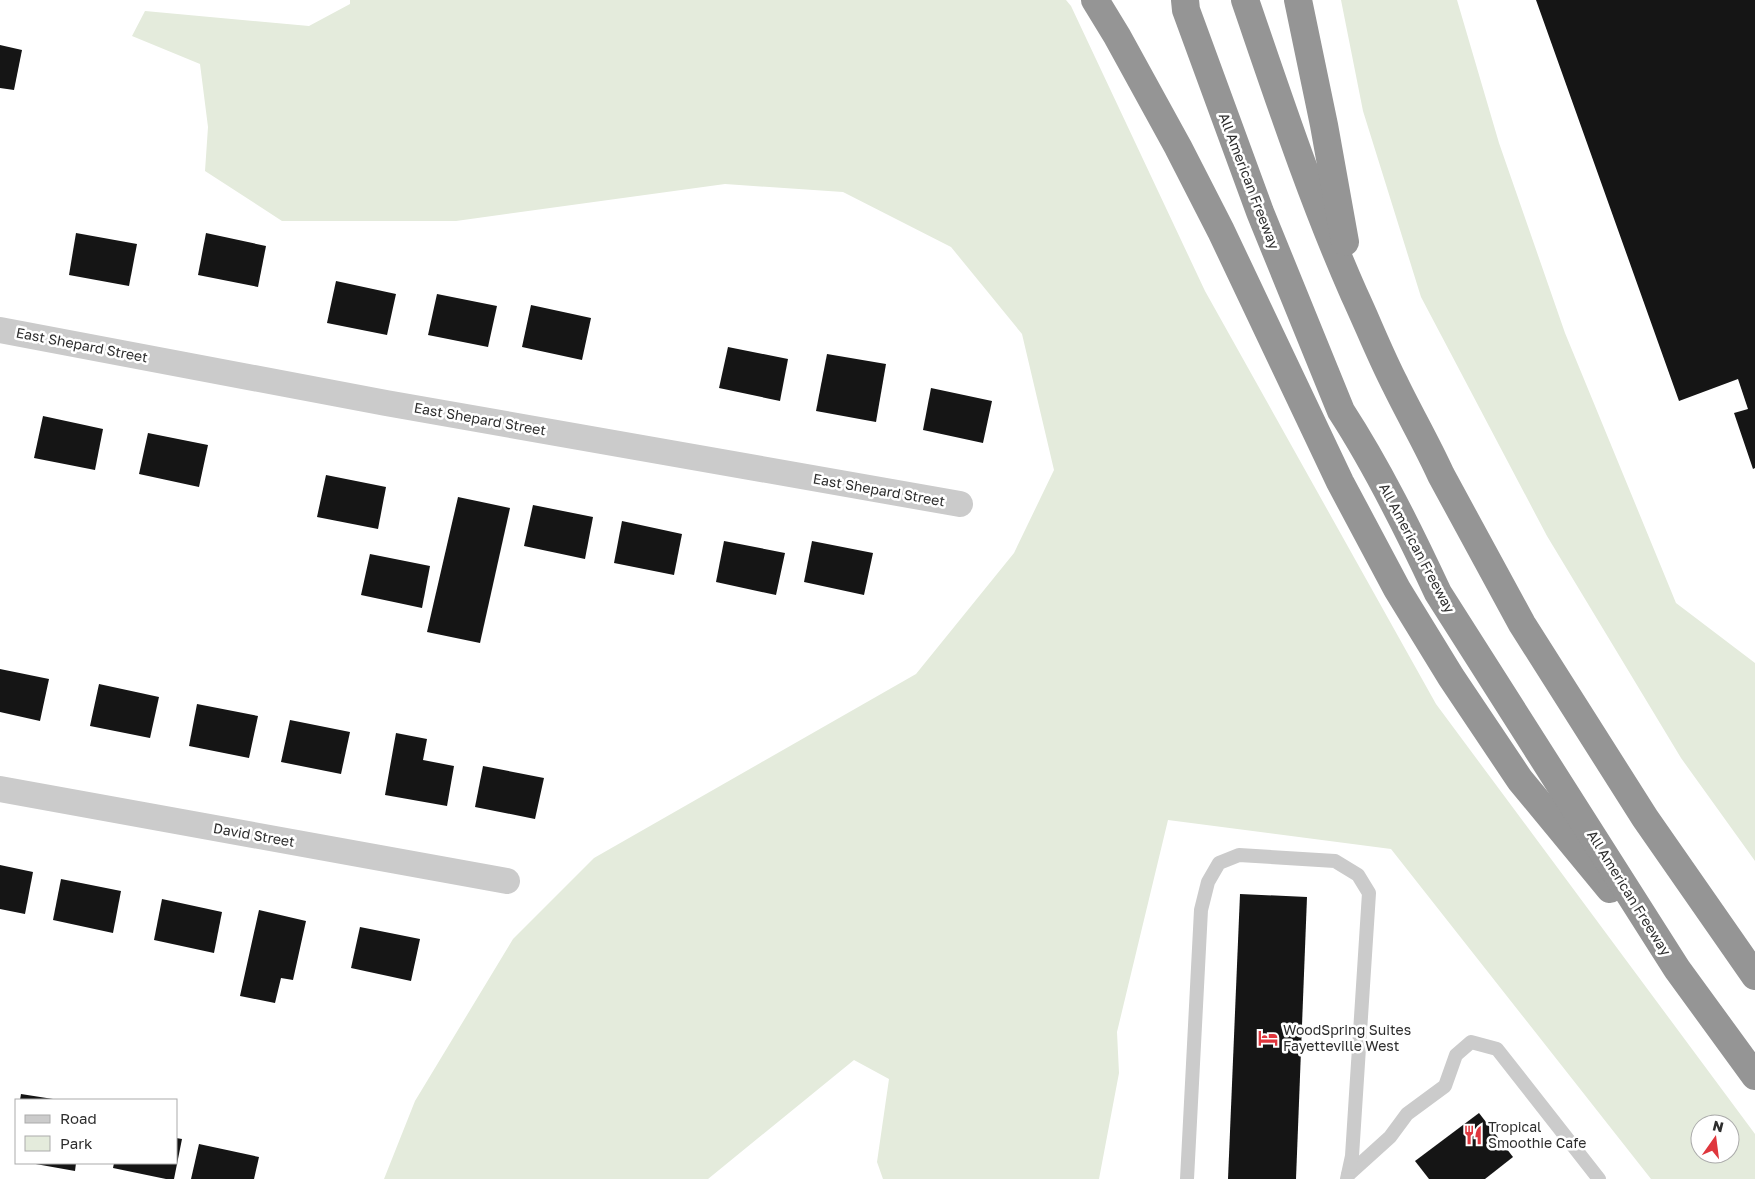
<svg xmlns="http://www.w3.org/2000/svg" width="1755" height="1179" viewBox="0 0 1755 1179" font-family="'Golos Text',sans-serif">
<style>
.green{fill:#e4ebdc;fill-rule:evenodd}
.building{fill:#151515}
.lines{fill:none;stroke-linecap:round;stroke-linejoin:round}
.service{stroke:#cbcbcb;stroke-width:14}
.minor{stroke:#cbcbcb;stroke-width:26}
.motorway{stroke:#959595;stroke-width:28}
.labels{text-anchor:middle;stroke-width:5;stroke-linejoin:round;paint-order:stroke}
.street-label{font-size:14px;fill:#2e2e2e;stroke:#fff}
.poi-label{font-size:14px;fill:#2e2e2e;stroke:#fff;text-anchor:start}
</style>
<rect width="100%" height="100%" fill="#fff"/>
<g class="green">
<path d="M350 0H1066L1071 6 1205 291 1436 704 1755 1134V1179H1651L1391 849 1168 820 1117 1032 1119 1073 1099 1179H883L877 1162 889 1079 854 1060 708 1179H384L415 1101 513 939 594 858 916 674 1014 553 1054 470 1022 334 951 247 843 192 725 184 456 221H282L205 171 208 127 200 64 132 36 145 11 309 26 350 4ZM1700 1124H1730V1154H1700Z"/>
<path d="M1341 0H1457L1499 143 1565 333 1676 603 1755 663V861L1681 758 1547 536 1421 297 1363 111Z"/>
</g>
<g class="building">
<path d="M1536 0H1755V468L1753 469 1734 413 1748 409 1738 379 1679 401Z"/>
<path d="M0 45 22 50 14 90 0 88Z"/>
<path d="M76 233 137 244 129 286 69 275Z"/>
<path d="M206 233 266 246 258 287 198 275Z"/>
<path d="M336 281 396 294 387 335 327 323Z"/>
<path d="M437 294 497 306 488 347 428 335Z"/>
<path d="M531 305 591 318 582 360 522 347Z"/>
<path d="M728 347 788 359 780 401 719 388Z"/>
<path d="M827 354 886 364 876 422 816 411Z"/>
<path d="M931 388 992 401 983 443 923 430Z"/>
<path d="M43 416 103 429 95 470 34 458Z"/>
<path d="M148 433 208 445 199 487 139 474Z"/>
<path d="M326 475 386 487 378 529 317 517Z"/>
<path d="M458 497 510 508 480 643 427 632Z"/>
<path d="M533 505 593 517 585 559 524 546Z"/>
<path d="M622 521 682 534 674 575 614 563Z"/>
<path d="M724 541 785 553 776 595 716 582Z"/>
<path d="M812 541 873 553 864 595 804 582Z"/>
<path d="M370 554 430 566 422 608 361 595Z"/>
<path d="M0 669 49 679 40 721 0 712Z"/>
<path d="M99 684 159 697 150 738 90 726Z"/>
<path d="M197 704 258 716 249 758 189 746Z"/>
<path d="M290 720 350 732 341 774 281 762Z"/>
<path d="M396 733 427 739 423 760 454 766 447 806 385 795Z"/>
<path d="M483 766 544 778 535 819 475 807Z"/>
<path d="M0 865 33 872 25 914 0 909Z"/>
<path d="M61 879 121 891 113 933 53 920Z"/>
<path d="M1240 894 1307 897 1296 1179H1228Z"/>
<path d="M162 899 222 912 214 953 154 940Z"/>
<path d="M259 910 306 921 293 980 281 978 275 1003 240 996Z"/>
<path d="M360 927 420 939 411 981 351 968Z"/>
<path d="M21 1094 53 1099V1100H20Z"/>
<path d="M1479 1113 1513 1157 1485 1179H1429L1415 1161Z"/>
<path d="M176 1138 182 1139 174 1179H166L113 1168 114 1163H176Z"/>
<path d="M199 1144 259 1157 254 1179H191Z"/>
<path d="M30 1163H76L75 1171Z"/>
</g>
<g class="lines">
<g class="service">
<path d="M1348 1175 1390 1137 1407 1114 1445 1086 1456 1055 1471 1042 1497 1049 1599 1179"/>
<path d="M1187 1179 1201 910 1208 882 1219 863 1239 855 1335 861 1358 875 1369 893 1352 1156 1347 1179"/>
</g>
<g class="minor">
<path d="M0 330 386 403 960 504"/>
<path d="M0 789 507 881"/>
</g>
<g class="motorway">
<path d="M1095 0 1117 36 1178 147 1221 231 1340 482 1397 589 1451 677 1520 780 1610 889"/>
<path d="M1185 0 1186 10 1260 212 1341 411C1378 468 1409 531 1438 593L1677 969 1755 1076"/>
<path d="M1245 0C1279 99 1312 199 1354 294 1368 324 1380 355 1395 384 1410 415 1427 444 1441 475L1522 624 1645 818 1755 976"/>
<path d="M1298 0 1324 125 1345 242"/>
</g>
</g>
<defs>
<symbol id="hotel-bare" viewBox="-9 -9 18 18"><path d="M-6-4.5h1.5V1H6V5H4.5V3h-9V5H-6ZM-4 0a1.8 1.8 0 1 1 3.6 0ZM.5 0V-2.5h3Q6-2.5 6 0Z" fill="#df363d" stroke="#fff" stroke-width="2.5" paint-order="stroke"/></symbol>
<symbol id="restaurant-bare" viewBox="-9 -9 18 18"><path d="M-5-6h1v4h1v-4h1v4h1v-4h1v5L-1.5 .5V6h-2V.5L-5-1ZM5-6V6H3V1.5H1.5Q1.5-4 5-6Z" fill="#df363d" stroke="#fff" stroke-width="2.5" paint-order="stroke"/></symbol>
</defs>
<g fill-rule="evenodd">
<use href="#hotel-bare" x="1254" y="1024" width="28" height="28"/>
<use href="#restaurant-bare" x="1459" y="1121" width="28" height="28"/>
</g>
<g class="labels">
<g class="street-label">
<text transform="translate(1249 181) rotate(69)" y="5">All American Freeway</text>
<text transform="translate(82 345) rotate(11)" y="5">East Shepard Street</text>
<text transform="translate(480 419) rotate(10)" y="5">East Shepard Street</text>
<text transform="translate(879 490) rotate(10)" y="5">East Shepard Street</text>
<text transform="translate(1417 548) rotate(62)" y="5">All American Freeway</text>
<text transform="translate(254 835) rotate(10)" y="5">David Street</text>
<text transform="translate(1629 893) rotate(58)" y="5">All American Freeway</text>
</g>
<g class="poi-label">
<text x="1283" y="1035">WoodSpring Suites<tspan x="1283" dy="16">Fayetteville West</tspan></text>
<text x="1488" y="1132">Tropical<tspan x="1488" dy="16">Smoothie Cafe</tspan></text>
</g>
</g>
<rect x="15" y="1099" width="162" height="65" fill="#ffffff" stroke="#ababab"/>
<rect x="25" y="1115" width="25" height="8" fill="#cbcbcb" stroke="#ababab"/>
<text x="60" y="1124" font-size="15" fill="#2e2e2e">Road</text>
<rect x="25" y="1136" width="25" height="15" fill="#e4ebdc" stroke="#ababab"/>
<text x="60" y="1149" font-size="15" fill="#2e2e2e">Park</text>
<g transform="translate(1715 1139) rotate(14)"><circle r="24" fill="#ffffff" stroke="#ababab"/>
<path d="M0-4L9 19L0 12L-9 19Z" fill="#df363d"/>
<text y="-8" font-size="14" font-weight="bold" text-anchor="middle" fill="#2e2e2e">N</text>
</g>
</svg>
